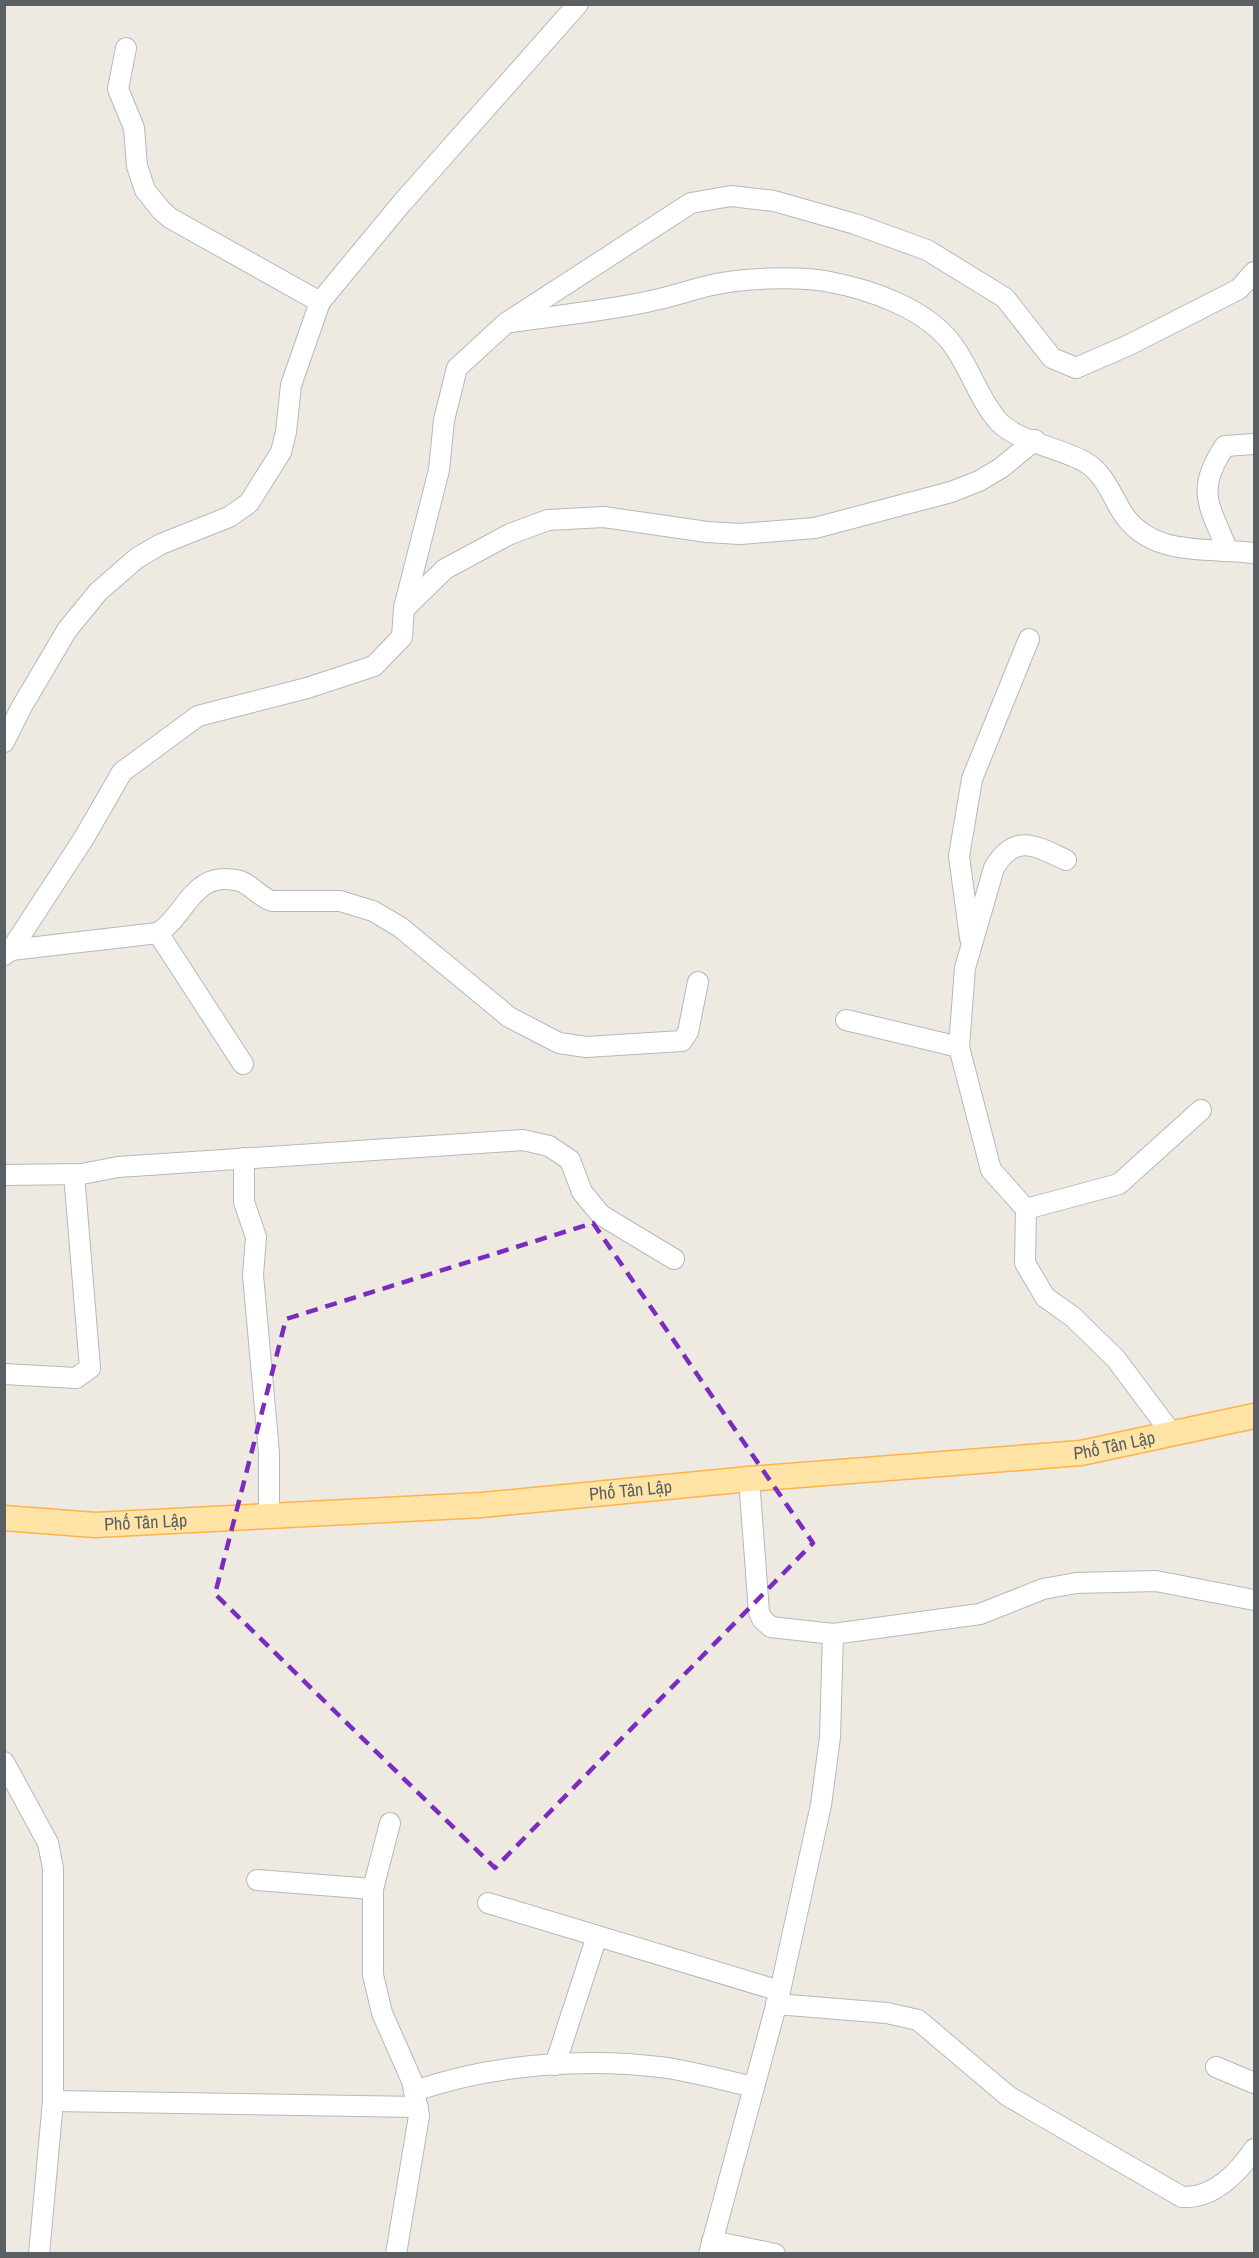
<svg xmlns="http://www.w3.org/2000/svg" width="1259" height="2258" viewBox="0 0 1259 2258" font-family="'Archivo Narrow',sans-serif">
<style>
.lines{fill:none;stroke-linecap:round;stroke-linejoin:round}
.minor-casing{stroke:#b4b9bd;stroke-width:22}
.major-casing{stroke:#ffb34a;stroke-width:27}
.minor{stroke:#fff;stroke-width:20}
.major{stroke:#ffe4a5;stroke-width:24}
.marked{fill:none;stroke:#7b2cbf;stroke-width:4.5;stroke-dasharray:12 8;stroke-linejoin:round}
.labels{text-anchor:middle;stroke-width:4.5;stroke-linejoin:round;paint-order:stroke}
.street-label{font-size:18px;fill:#5a5f64;stroke:#fff}
</style>
<rect width="100%" height="100%" fill="#eeeae1"/>
<g class="lines">
<defs>
<g id="minor">
<path d="M126 48 118 89 134 128 137 166 145 190 161 210 170 218 320 302"/>
<path d="M512 322C559 315 608 311 655 300 675 296 693 289 712 285 740 278 797 276 825 281 870 289 929 309 955 348 971 371 980 401 999 422 1018 442 1061 448 1085 462 1104 473 1111 494 1122 512 1151 558 1208 547 1254 553"/>
<path d="M1227 549C1209 505 1195 490 1225 446L1254 444"/>
<path d="M406 607 445 569 510 534 548 520 604 517 707 532 740 534 815 528 951 492 979 481 1001 468 1035 440"/>
<path d="M4 742 21 708 67 630 98 592 137 558 161 544 229 517 249 503 281 452 286 432 291 385 320 302 401 204 578 4"/>
<path d="M1066 860C1036 846 1015 832 994 868L965 968 959 1047 991 1170 1026 1209 1025 1263 1045 1297 1073 1317 1116 1359 1172 1434"/>
<path d="M158 933 243 1064"/>
<path d="M970 938 959 856 972 779 1029 639"/>
<path d="M11 950 158 933C188 914 192 869 240 881 252 885 259 897 272 901H340L373 911 400 927 509 1017 559 1043 586 1047 682 1041 688 1032 698 982"/>
<path d="M4 955 11 950 84 838 122 772 198 716 307 688 374 666 402 637 404 608 439 470 444 420 457 368 506 323 691 203 731 196 774 201 855 224 927 250 1005 298 1052 358 1076 368 1129 345 1239 289 1254 272"/>
<path d="M846 1020 959 1047"/>
<path d="M244 1158V1202L256 1237 253 1275 269 1453V1516"/>
<path d="M4 1175 82 1174 118 1167 523 1140 549 1146 570 1160 582 1192 601 1215 674 1259"/>
<path d="M1026 1209 1119 1184 1201 1110"/>
<path d="M4 1374 76 1378 90 1368 74 1174"/>
<path d="M749 1479 759 1612 762 1619 771 1627 833 1634 980 1614 1043 1589 1076 1583 1156 1581 1254 1600"/>
<path d="M4 1762 48 1843 53 1868V2101L39 2254"/>
<path d="M390 1823 373 1889V1975L382 2013 412 2081 419 2116 396 2254"/>
<path d="M257 1880 373 1889"/>
<path d="M488 1903 780 1991"/>
<path d="M776 2004 887 2013 918 2020 1008 2096 1182 2197C1213 2199 1238 2173 1254 2149"/>
<path d="M555 2065 597 1936"/>
<path d="M1216 2067 1254 2083"/>
<path d="M415 2091C493 2064 586 2057 668 2068 696 2073 725 2080 753 2087"/>
<path d="M53 2101 418 2107"/>
<path d="M712 2241 775 2254"/>
<path d="M709 2254 780 1991 821 1805 830 1737 833 1634"/>
</g>
<g id="major">
<path id="s1" d="M4 1518 95 1525 482 1505 749 1479 1081 1453 1254 1416"/>
</g>
</defs>
<use href="#minor" class="minor-casing"/>
<use href="#major" class="major-casing"/>
<use href="#minor" class="minor"/>
<use href="#major" class="major"/>
</g>
<path class="marked" d="M593 1223 813 1543 495 1868 215 1594 286 1319Z"/>
<g class="labels">
<g class="street-label">
<text dy="6" stroke="none"><textPath href="#s1" startOffset="1114">Phố Tân Lập</textPath></text>
<text dy="6" stroke="none"><textPath href="#s1" startOffset="628">Phố Tân Lập</textPath></text>
<text dy="6" stroke="none"><textPath href="#s1" startOffset="142">Phố Tân Lập</textPath></text>
</g>
</g>
<rect width="1259" height="2258" fill="none" stroke="#5a5f64" stroke-width="12"/>
</svg>
